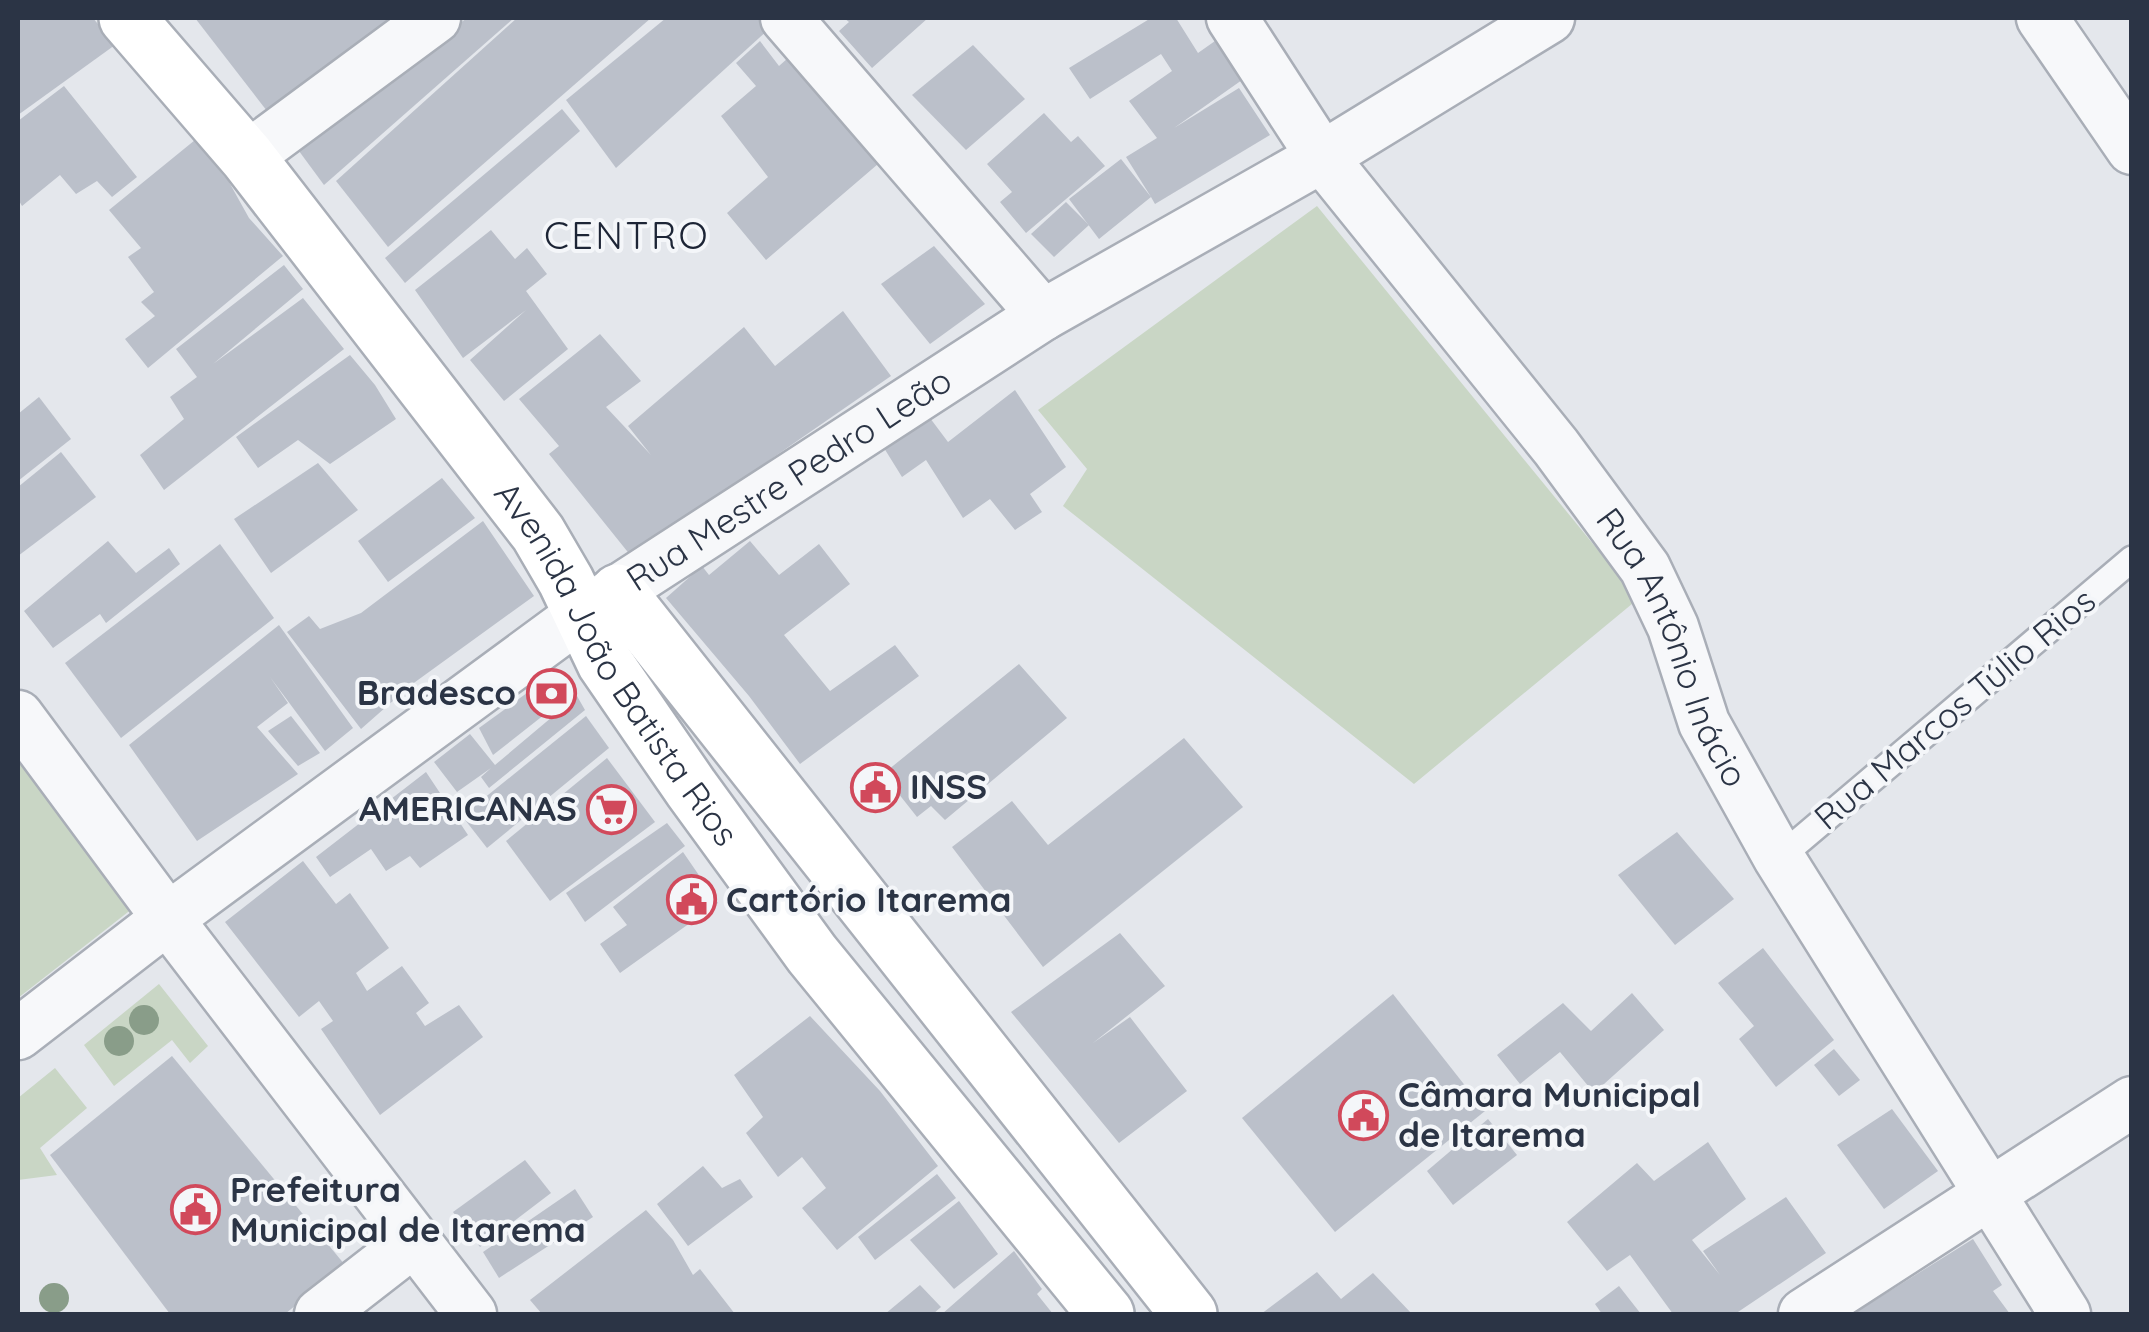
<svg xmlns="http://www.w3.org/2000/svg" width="2149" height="1332" viewBox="0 0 2149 1332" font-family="Quicksand,sans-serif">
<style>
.green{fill:#c9d6c5}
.building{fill:#bbc0ca}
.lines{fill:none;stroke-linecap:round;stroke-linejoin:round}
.lane-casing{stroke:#a9aeb7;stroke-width:30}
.street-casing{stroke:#a9aeb7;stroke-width:55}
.secondary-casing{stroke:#a9aeb7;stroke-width:60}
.lane{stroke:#f7f8fa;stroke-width:25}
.street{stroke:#f7f8fa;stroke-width:50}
.secondary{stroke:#fff;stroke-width:55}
.tree{fill:#899d89}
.labels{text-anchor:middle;stroke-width:8;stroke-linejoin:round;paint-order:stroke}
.street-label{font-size:35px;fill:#2b3445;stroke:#f4f6f9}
.poi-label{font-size:35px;font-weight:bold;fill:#2b3445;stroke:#f4f6f9;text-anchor:start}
.neighbourhood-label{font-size:38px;letter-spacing:2.5px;fill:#1d2536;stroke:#f4f6f9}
</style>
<rect width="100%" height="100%" fill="#e4e7ec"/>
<g class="green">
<path d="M1317 206 1638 599 1414 784 1063 506 1087 469 1038 410Z"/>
<path d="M18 752 137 905 18 998Z"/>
<path d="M159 984 208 1046 190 1063 172 1040 114 1086 84 1045Z"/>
<path d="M55 1068 87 1108 40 1148 57 1175 18 1180V1098Z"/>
</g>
<g class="building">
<path d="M18 18H93L115 45 18 115Z"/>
<path d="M195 18H400L267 111Z"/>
<path d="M467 18H514L324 185 296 147Z"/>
<path d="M517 18H651L388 247 336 181Z"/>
<path d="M666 18H761L770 28 616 168 566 100Z"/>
<path d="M844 18H928L872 68 839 31 849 22Z"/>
<path d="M1151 18H1176L1198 53 1215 41 1242 80 1174 128 1239 88 1270 135 1155 204 1151 197 1099 239 1069 199 1121 159 1151 197 1126 157 1157 138 1129 101 1172 71 1161 54 1090 99 1069 68Z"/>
<path d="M760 41 779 66 788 58 836 116 844 109 885 158 766 260 727 213 768 177 721 116 756 86 736 63Z"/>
<path d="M973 45 1025 99 966 150 912 95Z"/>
<path d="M64 86 137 177 112 197 97 181 76 194 60 175 22 206 18 199V121Z"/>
<path d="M562 109 580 131 405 283 385 258Z"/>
<path d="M1044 113 1071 142 1078 136 1105 166 1026 233 1000 202 1012 192 987 164Z"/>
<path d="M195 140 229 182 249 218 283 256 148 368 125 339 155 316 141 302 154 292 128 257 141 248 109 210Z"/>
<path d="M1066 202 1089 225 1054 257 1031 234Z"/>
<path d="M491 230 515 259 527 248 547 274 526 291 568 349 504 401 470 360 526 310 463 358 415 290Z"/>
<path d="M934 246 985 304 930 344 881 284Z"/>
<path d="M284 265 303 289 213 364 303 298 344 349 164 490 140 455 184 419 170 397 197 377 176 349Z"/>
<path d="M843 311 891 376 631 556 549 454 559 446 519 399 600 334 641 381 606 407 651 455 628 426 744 327 775 366Z"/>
<path d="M350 355 375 385 396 419 330 464 298 440 258 468 236 437Z"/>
<path d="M1015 390 1066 467 1030 494 1042 512 1015 530 990 499 963 518 926 460 902 477 884 448 930 418 948 442Z"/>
<path d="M39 397 71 439 18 481V414Z"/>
<path d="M61 452 96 497 18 556V487Z"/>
<path d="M318 463 358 510 271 573 234 519Z"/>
<path d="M442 478 475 518 388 582 358 541Z"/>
<path d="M483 521 534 596 411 685 361 729 287 632 309 616 320 629 361 613Z"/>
<path d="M108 541 136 573 169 548 180 564 106 623 100 614 53 648 24 611Z"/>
<path d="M750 541 779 575 819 544 850 584 784 635 830 691 895 645 919 676 800 764 749 696 666 598 702 566 709 575Z"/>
<path d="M220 544 274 618 121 738 65 663Z"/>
<path d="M279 625 353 728 325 751 270 677 288 703 257 727 298 774 197 841 129 745Z"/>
<path d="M1019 664 1067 718 945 820 931 806 917 817 883 774Z"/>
<path d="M553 674 568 696 493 755 479 728Z"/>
<path d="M577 696 585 710 489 788 481 777 491 768 457 792 434 762 470 734 495 765Z"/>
<path d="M291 716 320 753 298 766 268 731Z"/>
<path d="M586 716 609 748 487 848 462 816Z"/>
<path d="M1184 738 1243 807 1043 967 952 847 1012 801 1048 845Z"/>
<path d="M607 758 655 822 550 901 506 841Z"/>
<path d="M426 772 468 835 420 868 410 856 386 871 371 849 330 877 316 857Z"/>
<path d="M667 823 685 846 585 922 566 893Z"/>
<path d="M1677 832 1734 899 1675 945 1618 875Z"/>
<path d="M683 852 718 903 620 973 600 944 627 925 613 907Z"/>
<path d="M303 861 336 904 350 893 389 948 356 973 367 991 402 966 429 1003 416 1013 425 1026 459 1005 483 1037 380 1115 321 1029 333 1021 319 1001 299 1017 225 922Z"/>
<path d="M1120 933 1165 986 1093 1043 1130 1017 1187 1091 1119 1143 1011 1012Z"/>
<path d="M1763 948 1834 1040 1776 1087 1739 1039 1754 1026 1718 983Z"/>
<path d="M1632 993 1664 1030 1594 1093 1560 1052 1520 1084 1497 1055 1563 1003 1591 1031Z"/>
<path d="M1393 994 1485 1111 1335 1232 1242 1118Z"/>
<path d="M810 1016 880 1091 938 1166 837 1250 802 1208 826 1188 802 1157 778 1177 746 1133 763 1117 734 1075Z"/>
<path d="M1834 1049 1860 1080 1839 1096 1814 1065Z"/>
<path d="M172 1056 345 1265 285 1314H170L50 1155Z"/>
<path d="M1892 1109 1938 1171 1884 1209 1837 1145Z"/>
<path d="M1488 1119 1517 1155 1453 1205 1427 1171Z"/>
<path d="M1708 1142 1746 1199 1692 1240 1720 1275 1703 1251 1786 1197 1826 1253 1735 1314H1673L1630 1255 1607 1271 1567 1222 1637 1163 1654 1181Z"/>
<path d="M525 1160 551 1193 480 1247 453 1212Z"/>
<path d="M703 1166 722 1188 740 1179 753 1197 688 1246 657 1204Z"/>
<path d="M937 1174 956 1198 875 1260 858 1237Z"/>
<path d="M575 1189 593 1217 499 1278 483 1252Z"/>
<path d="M959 1201 998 1254 954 1289 910 1240Z"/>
<path d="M646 1210 673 1240 693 1275 700 1269 735 1314H542L530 1300Z"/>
<path d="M1973 1239 2002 1285 1993 1291 2010 1314H1853Z"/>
<path d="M1014 1251 1042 1289 1037 1294 1053 1314H942Z"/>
<path d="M1317 1272 1341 1299 1373 1273 1412 1314H1261Z"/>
<path d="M920 1285 941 1307 933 1314H885Z"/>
<path d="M1619 1286 1641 1314H1602L1595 1304Z"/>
</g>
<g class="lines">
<defs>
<path id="lane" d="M1779 858 2132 559"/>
<g id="street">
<path d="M786 18 1043 315"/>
<path id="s1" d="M1232 18 1322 157 1556 447 1645 568 1673 627 1704 723 1779 858 2065 1314"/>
<path d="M2042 18 2132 149"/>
<path d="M247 157 435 18"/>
<path d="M18 716 183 939 471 1314"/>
<path id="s2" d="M18 1034 167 919 582 614 1043 315 1322 157 1549 18"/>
<path d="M320 1314 414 1241"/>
<path d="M1804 1314 2132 1102"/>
</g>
<g id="secondary">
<path id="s3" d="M127 18 247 157 538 533 566 581 605 663 691 788 812 954 1106 1314"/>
<path d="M618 592 1189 1314"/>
</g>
</defs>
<use href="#lane" class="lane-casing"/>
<use href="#street" class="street-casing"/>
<use href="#secondary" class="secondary-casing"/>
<use href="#lane" class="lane"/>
<use href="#street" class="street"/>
<use href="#secondary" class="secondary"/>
</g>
<g class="tree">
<circle cx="144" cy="1020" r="15"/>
<circle cx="119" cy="1041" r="15"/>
<circle cx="54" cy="1298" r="15"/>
</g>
<defs>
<symbol id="bank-ring" viewBox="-11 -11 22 22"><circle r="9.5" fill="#f4f6f9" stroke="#d1495b" stroke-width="1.5"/><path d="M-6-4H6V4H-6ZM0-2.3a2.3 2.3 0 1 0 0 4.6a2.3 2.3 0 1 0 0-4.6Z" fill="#d1495b"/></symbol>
<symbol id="civic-ring" viewBox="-11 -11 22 22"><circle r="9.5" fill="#f4f6f9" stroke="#d1495b" stroke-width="1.5"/><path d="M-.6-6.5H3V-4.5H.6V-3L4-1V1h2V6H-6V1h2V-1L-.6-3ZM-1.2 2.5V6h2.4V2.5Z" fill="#d1495b"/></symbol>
<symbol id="supermarket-ring" viewBox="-11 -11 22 22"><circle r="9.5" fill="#f4f6f9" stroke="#d1495b" stroke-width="1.5"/><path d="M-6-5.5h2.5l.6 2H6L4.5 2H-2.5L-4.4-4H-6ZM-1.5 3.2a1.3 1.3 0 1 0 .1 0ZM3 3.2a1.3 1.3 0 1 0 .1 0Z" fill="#d1495b"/></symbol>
</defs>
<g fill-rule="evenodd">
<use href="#bank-ring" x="524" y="666" width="55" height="55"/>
<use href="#civic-ring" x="848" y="760" width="55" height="55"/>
<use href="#supermarket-ring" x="584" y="782" width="55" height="55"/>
<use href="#civic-ring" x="664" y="872" width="55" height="55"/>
<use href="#civic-ring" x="1336" y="1088" width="55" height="55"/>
<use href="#civic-ring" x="168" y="1182" width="55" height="55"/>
</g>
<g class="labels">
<g class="street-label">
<text dy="12" stroke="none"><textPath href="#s2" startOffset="950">Rua Mestre Pedro Leão</textPath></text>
<text dy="12" stroke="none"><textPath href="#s1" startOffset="772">Rua Antônio Inácio</textPath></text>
<text dy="12" stroke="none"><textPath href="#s3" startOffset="812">Avenida João Batista Rios</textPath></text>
<text transform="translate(1955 709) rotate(-40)" y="12">Rua Marcos Túlio Rios</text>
</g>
<g class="poi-label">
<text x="516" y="705" text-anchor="end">Bradesco</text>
<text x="910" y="799">INSS</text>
<text x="577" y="821" text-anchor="end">AMERICANAS</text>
<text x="726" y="912">Cartório Itarema</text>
<text x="1398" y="1107">Câmara Municipal<tspan x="1398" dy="40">de Itarema</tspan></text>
<text x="230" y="1202">Prefeitura<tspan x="230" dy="40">Municipal de Itarema</tspan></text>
</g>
<g class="neighbourhood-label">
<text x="627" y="249">CENTRO</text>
</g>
</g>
<rect width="2149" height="1332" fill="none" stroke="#2b3445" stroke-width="40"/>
</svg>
